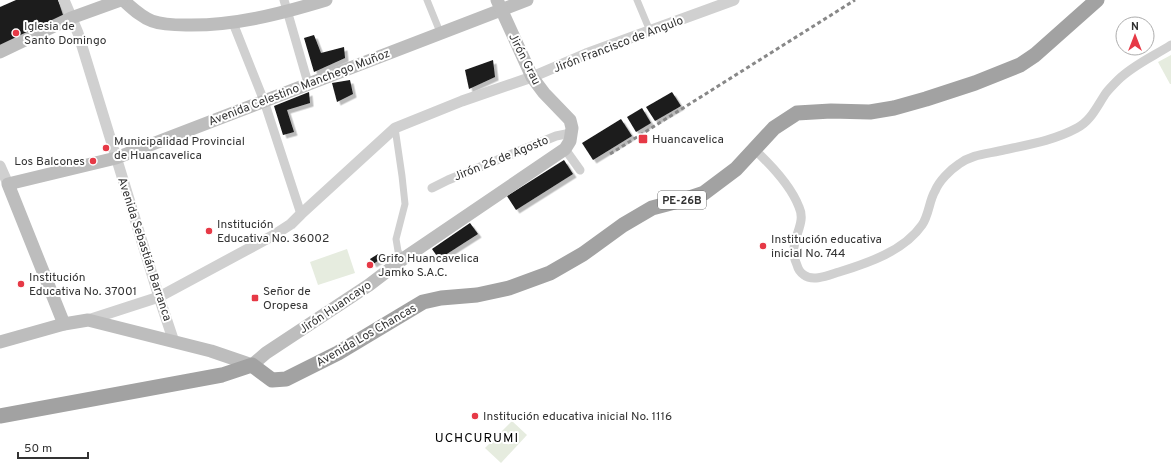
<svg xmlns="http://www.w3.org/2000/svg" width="1171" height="476" viewBox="0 0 1171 476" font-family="Overpass,sans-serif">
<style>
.green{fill:#e6ecdf}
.building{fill:#1a1a1a;filter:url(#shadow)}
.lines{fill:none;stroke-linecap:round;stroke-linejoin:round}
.pedestrian{stroke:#d0d0d0;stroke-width:7}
.minor{stroke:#d0d0d0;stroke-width:9}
.tertiary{stroke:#d0d0d0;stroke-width:11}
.secondary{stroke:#bdbdbd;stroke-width:13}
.trunk{stroke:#a2a2a2;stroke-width:15}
.rail{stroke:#888;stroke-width:3;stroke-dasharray:4 3;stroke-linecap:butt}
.poi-dot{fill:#e63946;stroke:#fff;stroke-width:1.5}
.labels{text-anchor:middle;stroke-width:4;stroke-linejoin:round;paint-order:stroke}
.shield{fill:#fff;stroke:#707070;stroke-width:1}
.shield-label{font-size:11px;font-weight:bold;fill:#333}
.poi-label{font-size:12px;fill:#333;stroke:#fff;text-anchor:start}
.street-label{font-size:12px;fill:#333;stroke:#fff}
.neighbourhood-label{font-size:13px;letter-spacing:1px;fill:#000;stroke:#fff}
</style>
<defs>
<filter id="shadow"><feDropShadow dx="3.5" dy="3.5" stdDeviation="0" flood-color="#0004"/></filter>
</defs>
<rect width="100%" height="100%" fill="#fff"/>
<g class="green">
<path d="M1171 55V84H1170L1158 62Z"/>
<path d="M347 249 355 273 318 285 310 262Z"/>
<path d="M512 421 527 435 501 463 485 448Z"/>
</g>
<g class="building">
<path d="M16 0H58L64 18 0 48V7Z"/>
<path d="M314 35 321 53 344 47 345 58 314 72 304 38Z"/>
<path d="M493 60 495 77 469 89 465 70Z"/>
<path d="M350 80 353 94 337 102 332 83Z"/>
<path d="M309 92 310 103 287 110 294 132 283 135 274 106Z"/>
<path d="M672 92 681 106 655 121 646 107Z"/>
<path d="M642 108 651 123 636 132 627 117Z"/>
<path d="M621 119 632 136 593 160 582 143Z"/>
<path d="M564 160 573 174 516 210 507 196Z"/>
<path d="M470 223 478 234 439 259 432 249Z"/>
<path d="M378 254 381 259 373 264 370 259Z"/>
</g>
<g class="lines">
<g class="pedestrian">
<path d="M427 0 440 32"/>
<path d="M637 0 650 31"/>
<path d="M395 128 402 176 405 204 396 239 398 251 403 259"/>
</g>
<g class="minor">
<path d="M284 0 308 83"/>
<path d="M233 23 264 101 301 214"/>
<path d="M565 149 580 170"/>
<path d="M755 150C771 165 791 186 799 207 808 226 786 241 797 265 798 269 801 273 804 275 813 282 829 275 839 272 868 263 904 251 922 225 929 215 929 201 935 191 939 181 950 170 959 164 971 155 985 154 999 151 1026 145 1053 141 1077 128 1091 121 1097 106 1106 93 1109 89 1114 84 1118 80 1133 65 1154 56 1171 45"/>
<path d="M432 188 448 180 556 136 571 133"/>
</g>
<g class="tertiary">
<path d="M64 0 78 33 159 297 174 342"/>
<path d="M0 166 8 184"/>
<path d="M88 320 159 297 274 235 291 224 301 214 395 128 462 101 532 77 586 54 734 0"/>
</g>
<g class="secondary">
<path d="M123 0C132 8 141 17 152 21 163 25 175 25 186 25 234 26 280 14 326 0"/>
<path d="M0 52 71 18 121 0"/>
<path d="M64 324 8 184 116 158 527 0"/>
<path d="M0 342 64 324 88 320 211 351 252 365 266 353 369 285 403 259 565 149 570 141 572 128 570 120 544 93 532 77 497 0"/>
</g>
<path class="trunk" d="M0 416 222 375 252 365 272 380 286 379 338 353 423 302 441 298 477 295 509 288 550 273 583 254 623 225 652 208 686 199 704 193 736 169 774 128 797 113 831 111 870 112 894 108 926 99 975 83 1020 65 1035 55 1097 0"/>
<path class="rail" d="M610 154 855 0"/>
</g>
<g class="poi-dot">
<circle cx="16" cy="33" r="4"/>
<rect x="638" y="134" width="10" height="10" rx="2"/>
<circle cx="106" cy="148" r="4"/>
<circle cx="93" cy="161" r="4"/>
<circle cx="209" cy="231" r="4"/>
<circle cx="763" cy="246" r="4"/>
<circle cx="370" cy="265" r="4"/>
<circle cx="21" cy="284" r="4"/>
<rect x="251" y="294" width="8" height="8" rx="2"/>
<circle cx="475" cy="416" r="4"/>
</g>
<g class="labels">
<rect class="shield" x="658" y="191" width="48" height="18" rx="3"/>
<g class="shield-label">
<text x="682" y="204">PE-26B</text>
</g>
<g class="poi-label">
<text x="24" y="30">Iglesia de<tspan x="24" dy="14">Santo Domingo</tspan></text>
<text x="652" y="143">Huancavelica</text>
<text x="114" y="145">Municipalidad Provincial<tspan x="114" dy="14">de Huancavelica</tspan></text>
<text x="85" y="165" text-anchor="end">Los Balcones</text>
<text x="217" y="228">Institución<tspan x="217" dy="14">Educativa No. 36002</tspan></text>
<text x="771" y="243">Institución educativa<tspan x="771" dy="14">inicial No. 744</tspan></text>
<text x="378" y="262">Grifo Huancavelica<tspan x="378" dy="14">Jamko S.A.C.</tspan></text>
<text x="29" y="281">Institución<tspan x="29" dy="14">Educativa No. 37001</tspan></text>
<text x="263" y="295">Señor de<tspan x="263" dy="14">Oropesa</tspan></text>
<text x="483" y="420">Institución educativa inicial No. 1116</text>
</g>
<g class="street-label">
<text transform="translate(618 44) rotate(-21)" y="4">Jirón Francisco de Angulo</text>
<text transform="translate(525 59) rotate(63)" y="4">Jirón Grau</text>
<text transform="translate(299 87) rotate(-21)" y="4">Avenida Celestino Manchego Muñoz</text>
<text transform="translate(501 158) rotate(-22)" y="4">Jirón 26 de Agosto</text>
<text transform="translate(145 249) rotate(72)" y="4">Avenida Sebastián Barranca</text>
<text transform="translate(335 307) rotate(-34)" y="4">Jirón Huancayo</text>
<text transform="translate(366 335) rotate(-30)" y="4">Avenida Los Chancas</text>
</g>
<g class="neighbourhood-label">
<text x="477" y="442">UCHCURUMI</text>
</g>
</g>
<g transform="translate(1135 36)"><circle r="19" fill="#ffffff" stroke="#adadad"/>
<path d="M0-3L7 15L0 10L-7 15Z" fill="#e63946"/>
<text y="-6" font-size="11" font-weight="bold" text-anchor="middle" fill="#333333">N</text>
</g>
<path d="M18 452v6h70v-6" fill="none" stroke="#333333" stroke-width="2"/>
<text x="24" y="452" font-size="12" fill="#333333" stroke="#ffffff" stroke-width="3" paint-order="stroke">50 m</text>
</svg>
